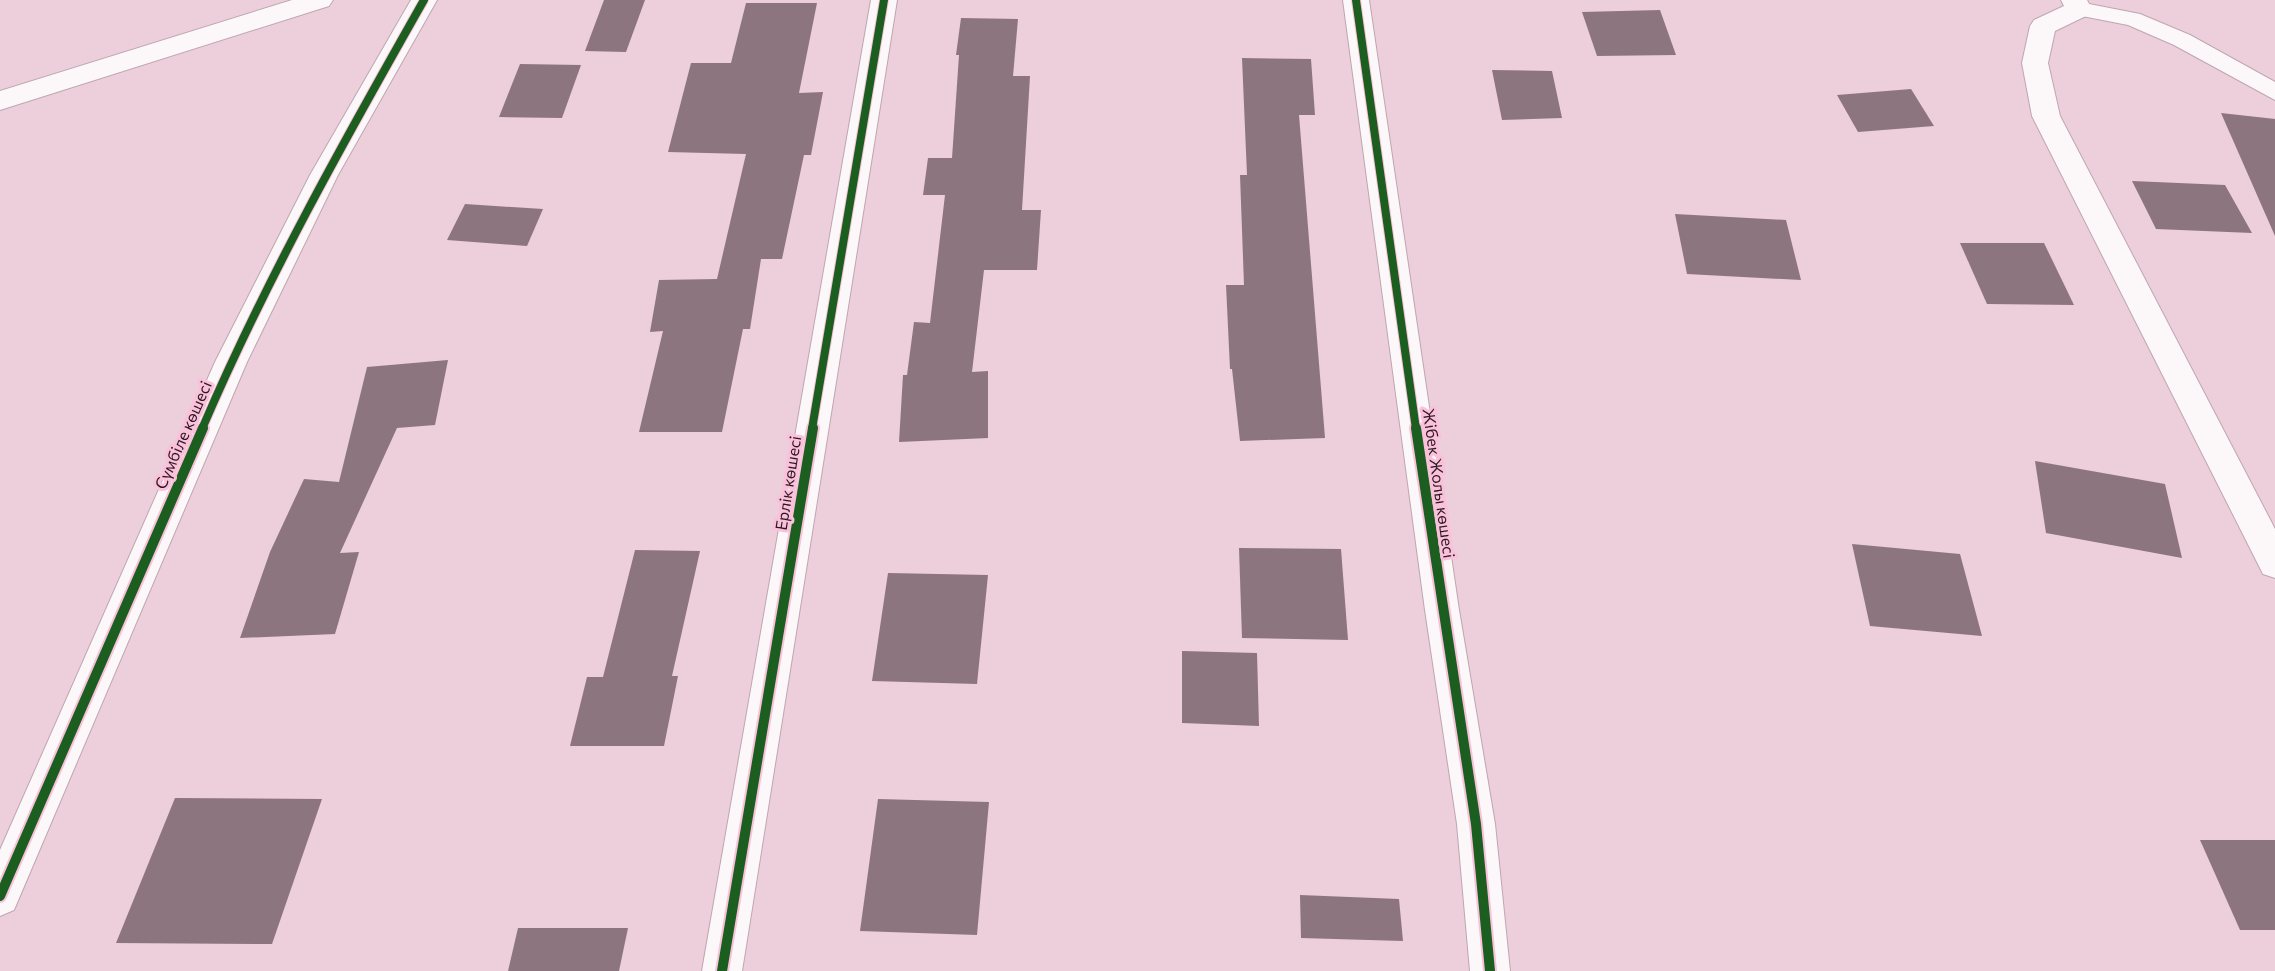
<svg xmlns="http://www.w3.org/2000/svg" width="2275" height="971" viewBox="0 0 2275 971" font-family="Commissioner,sans-serif">
<style>
.building{fill:#8d7580}
.lines{fill:none;stroke-linecap:round;stroke-linejoin:round}
.service-casing{stroke:#bea6b1;stroke-width:2}
.minor-casing{stroke:#bea6b1;stroke-width:2}
.service{fill:#fcf8fa;fill-rule:evenodd}
.minor{fill:#fcf8fa;fill-rule:evenodd}
.cycleway-far1-casing{stroke:#fac1da;stroke-width:10}
.cycleway-casing{stroke:#fac1da;stroke-width:14}
.cycleway-far1{stroke:#1b5e20;stroke-width:8}
.cycleway{stroke:#1b5e20;stroke-width:10}
.labels{text-anchor:middle;stroke-width:6;stroke-linejoin:round;paint-order:stroke}
.street-label{font-size:16px;fill:#2d1822;stroke:#fac1da}
</style>
<rect width="100%" height="100%" fill="#edcedb"/>
<g class="building">
<path d="M604 0H645L626 52 585 51Z"/>
<path d="M746 3H817L799 93 823 92 811 155H804L782 259H761L750 329H743L722 432H639L663 331 650 332 659 280 717 279 746 154 668 152 691 63H731Z"/>
<path d="M1660 10 1676 55 1597 56 1582 12Z"/>
<path d="M961 18 1018 19 1013 76H1030L1022 210H1041L1037 270H984L972 372 988 371V438L899 442 903 375H907L914 322 930 323 945 195H923L928 158H952L959 55H956Z"/>
<path d="M1242 58 1311 59 1315 115H1299L1325 438 1240 441 1232 369H1230L1226 285H1244L1240 175H1247Z"/>
<path d="M520 64 581 65 562 118 499 117Z"/>
<path d="M1492 70 1552 71 1562 118 1502 120Z"/>
<path d="M1911 89 1934 126 1858 132 1837 95Z"/>
<path d="M2221 113 2275 119V236Z"/>
<path d="M2132 181 2225 185 2252 233 2156 229Z"/>
<path d="M465 204 543 209 527 246 447 240Z"/>
<path d="M1675 214 1786 220 1801 280 1687 274Z"/>
<path d="M1960 243H2044L2074 305 1987 304Z"/>
<path d="M448 360 435 425 397 428 340 553 359 552 335 634 240 638 270 552 304 479 339 482 367 367Z"/>
<path d="M2035 461 2165 484 2182 558 2046 533Z"/>
<path d="M1852 544 1960 554 1982 636 1870 626Z"/>
<path d="M1239 548 1341 549 1348 640 1242 638Z"/>
<path d="M635 550 700 551 672 676H678L664 746H570L587 677H603Z"/>
<path d="M888 573 988 575 977 684 872 681Z"/>
<path d="M1182 651 1257 653 1259 726 1182 723Z"/>
<path d="M175 798 322 799 272 944 116 943Z"/>
<path d="M878 799 989 802 977 935 860 931Z"/>
<path d="M2200 840H2275V930H2240Z"/>
<path d="M1300 895 1399 899 1403 941 1301 938Z"/>
<path d="M518 928H628L619 971H508Z"/>
</g>
<g class="lines">
<defs>
<path id="service" d="M2079 2 2140 14 2190 35 2275 82V100L2174 45 2128 25 2072 14 2069 9 2072 4Z"/>
<g id="minor">
<path d="M292 0H333L329 6 0 110V91Z"/>
<path d="M411 0H437L338 175 247 362 14 910 0 916V850L215 362 310 175Z"/>
<path d="M871 0H897L742 971H702Z"/>
<path d="M1343 0H1369L1459 610 1495 824 1510 971H1470L1457 824 1425 610Z"/>
<path d="M2061 0H2087L2092 9 2088 15 2055 31 2048 63 2060 116 2275 529V578L2263 574 2032 116 2022 63 2030 26 2034 20 2064 6Z"/>
</g>
</defs>
<use href="#service" class="service-casing"/>
<use href="#minor" class="minor-casing"/>
<use href="#service" class="service"/>
<use href="#minor" class="minor"/>
<defs>
<g id="cycleway-far1">
<path d="M1356 0 1416 429"/>
<path d="M202 429C266 280 344 141 424 0"/>
<path d="M812 429 884 0"/>
</g>
<g id="cycleway">
<path d="M1416 428 1476 824 1490 971"/>
<path d="M0 896 203 428"/>
<path d="M722 971 813 428"/>
</g>
</defs>
<use href="#cycleway-far1" class="cycleway-far1-casing"/>
<use href="#cycleway" class="cycleway-casing"/>
<use href="#cycleway-far1" class="cycleway-far1"/>
<use href="#cycleway" class="cycleway"/>
</g>
<g class="labels">
<g class="street-label">
<text transform="translate(183 435) rotate(-66)" y="6">Сүмбіле көшесі</text>
<text transform="translate(788 483) rotate(-81)" y="6">Ерлік көшесі</text>
<text transform="translate(1439 483) rotate(82)" y="6">Жібек Жолы көшесі</text>
</g>
</g>
</svg>
